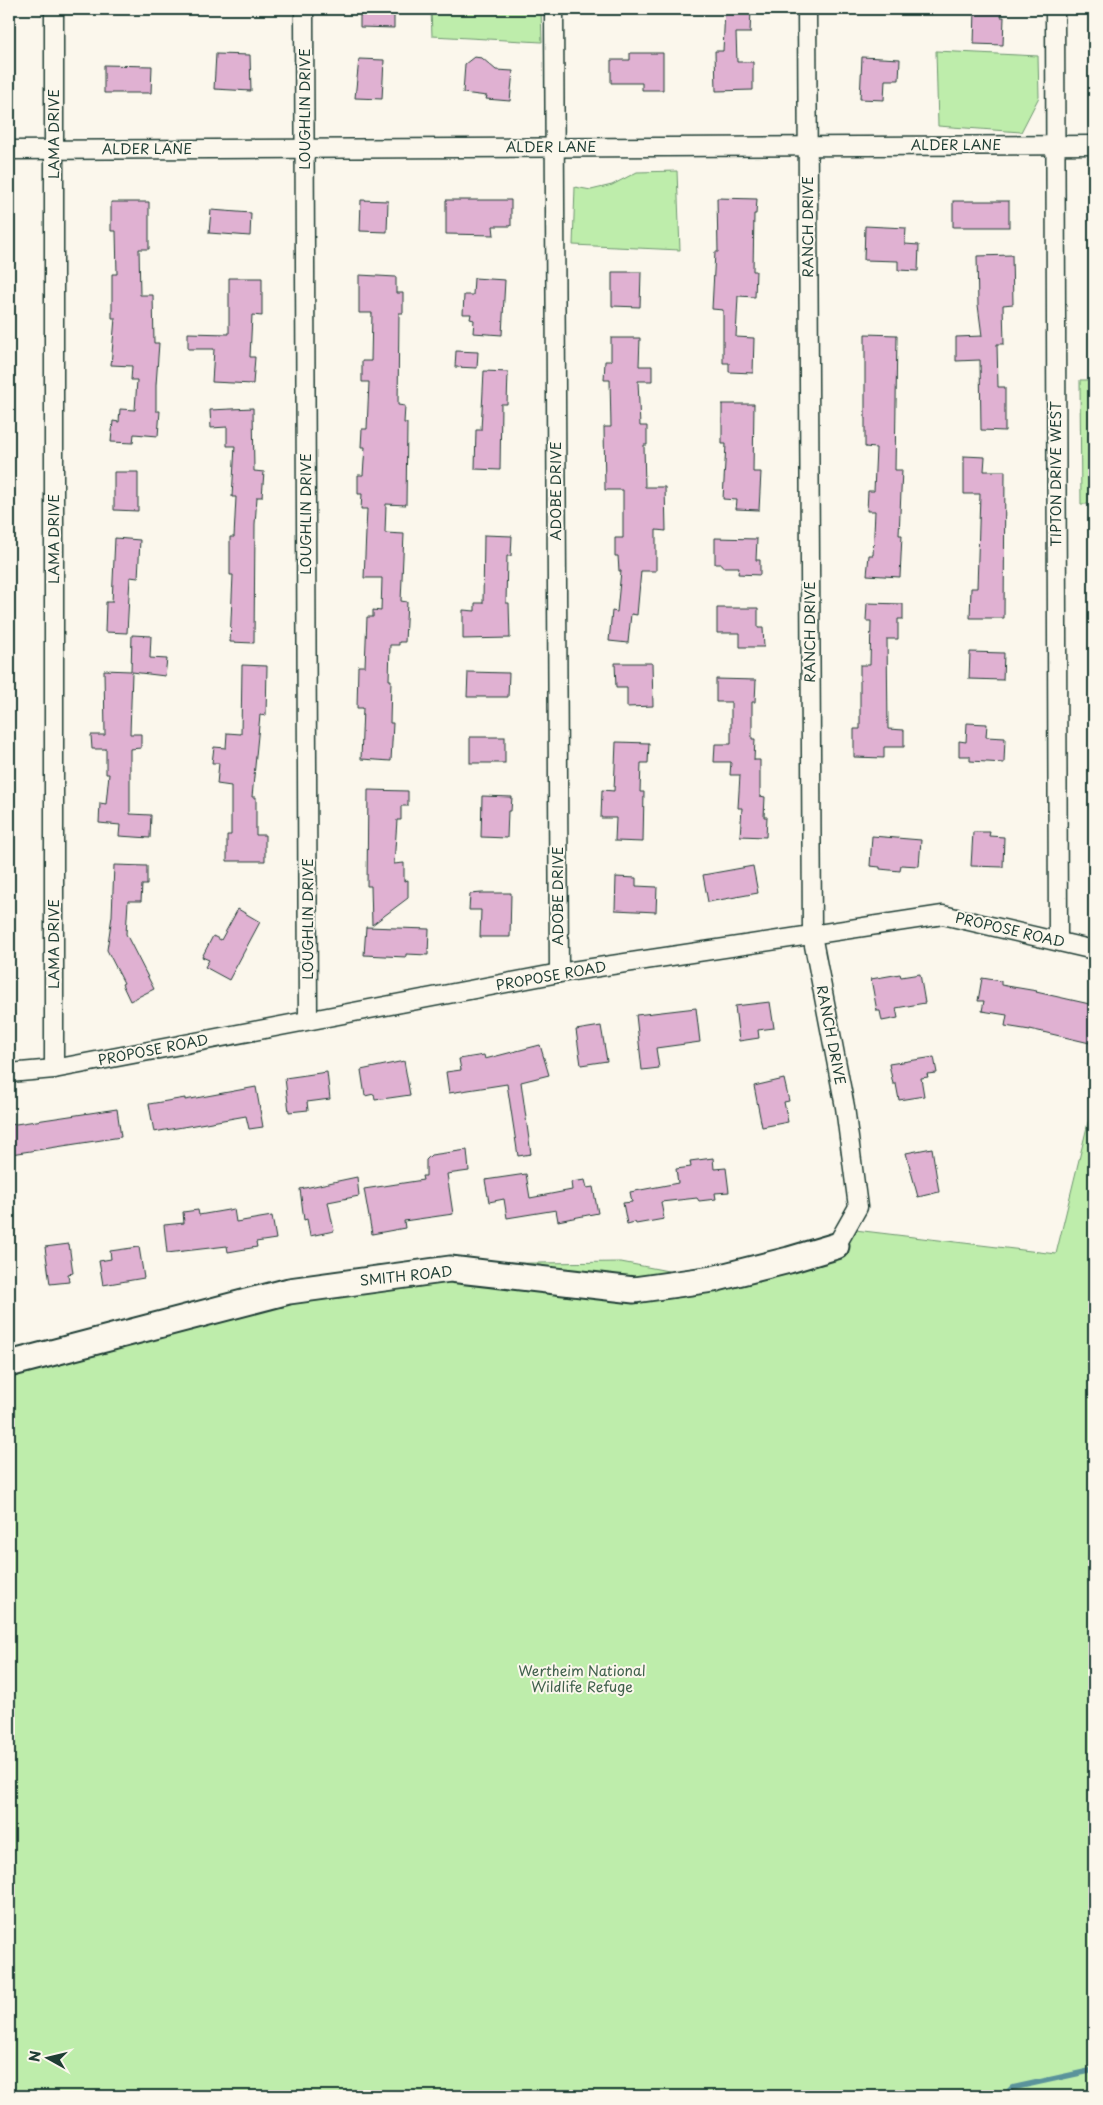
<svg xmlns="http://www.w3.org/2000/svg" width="1103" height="2105" viewBox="0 0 1103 2105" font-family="'Playpen Sans',sans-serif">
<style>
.green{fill:#beedab;stroke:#6e9570}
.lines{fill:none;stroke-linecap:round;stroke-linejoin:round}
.stream{stroke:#5a939b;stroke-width:5.5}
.building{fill:#e0b1d2;stroke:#1f3d34}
.street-casing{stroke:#1f3d34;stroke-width:21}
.secondary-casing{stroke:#1f3d34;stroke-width:29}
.street{stroke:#fbf7ec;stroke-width:18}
.secondary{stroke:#fbf7ec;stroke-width:25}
.labels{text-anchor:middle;stroke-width:4;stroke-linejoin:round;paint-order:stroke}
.street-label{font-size:14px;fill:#1f3d34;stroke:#fbf7ec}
.park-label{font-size:14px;fill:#3f604c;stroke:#fbf7ec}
</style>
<rect width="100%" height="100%" fill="#fbf7ec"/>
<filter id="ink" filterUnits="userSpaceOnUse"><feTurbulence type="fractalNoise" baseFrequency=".02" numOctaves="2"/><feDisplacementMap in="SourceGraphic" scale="10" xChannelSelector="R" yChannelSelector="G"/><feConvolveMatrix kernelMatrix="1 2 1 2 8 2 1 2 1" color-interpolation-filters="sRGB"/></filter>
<g filter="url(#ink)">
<g class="green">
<path d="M431 9H541L542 42 432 36Z"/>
<path d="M936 51 1038 56 1039 97 1021 132 938 126Z"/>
<path d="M677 171 680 250 573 245 575 187 591 190 612 185 637 172Z"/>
<path d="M1080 380H1094V504H1081Z"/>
<path d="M1094 1098V2096H9V1364L106 1331 377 1265 621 1262 710 1279 745 1275 855 1230 1056 1254Z"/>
</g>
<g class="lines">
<path class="stream" d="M1004 2096 1012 2088 1094 2070"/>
</g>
<g class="building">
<path d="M360 9H394V28L360 27Z"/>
<path d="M725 9H751L750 33H736L737 62H753V90L716 91 715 51H723Z"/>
<path d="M975 9H1001V17H1004L1003 45 974 44Z"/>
<path d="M630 53H663V90H642V83H611V60H630Z"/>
<path d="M216 54 250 55 251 91 214 89Z"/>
<path d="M474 57 482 58 496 70 513 71 510 101 486 99 487 96 463 93 465 64Z"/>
<path d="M862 57 900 59 899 80H885L884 100 860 99Z"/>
<path d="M359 59 384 60 382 99 355 98Z"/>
<path d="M104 65 152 66 151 93H104Z"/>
<path d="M717 198 757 199 756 214H754L753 271H756L755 297 738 296 736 337 754 338 753 373 729 372V363H723V310L712 309 715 252H718Z"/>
<path d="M361 200 388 201 387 232 360 231Z"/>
<path d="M446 200H511V226H493L494 235 446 234Z"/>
<rect x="953" y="201" width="56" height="26"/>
<path d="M111 202H149V249H139L140 295H153L154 343H159L156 385V411H160L158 436 134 434 133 443 111 442 113 421 119 422 120 409 135 410 137 380H131L132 366 111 365 115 318H112V274H117L116 231H111Z"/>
<path d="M211 210 251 213 250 236 209 233Z"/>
<path d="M865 226 906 228 905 244 919 245 918 271 898 270V261L864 260Z"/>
<path d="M1012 255 1013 304 1003 305 1004 344H997L998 387H1005V431L981 430 980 360 956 361V337L982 336 978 305 977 256Z"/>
<path d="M612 272H641L640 307 612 306Z"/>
<path d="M359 275 396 277V293H403V313H399L398 405 405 406 404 423H407L406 505 386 504 385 533 404 534 401 601 407 602 405 642H399V645H390L389 680H391L390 723H393L391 761 361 759 363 708H357L358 666H365L367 617H373V610L381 611 382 578H364L367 509H361L362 494H358V475H363L365 447H361L362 429H367L369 382H362V361H371L372 313H359Z"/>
<path d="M229 278H262V316L252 315 250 357H255L253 384 212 382 214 349H188V333L229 334Z"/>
<path d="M474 278 505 280 502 335 473 333 474 320 470 319 471 314H463L464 295H473Z"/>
<path d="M865 334 897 335 895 470H902L899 535H902L900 577 867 575 869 555H873L875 511H867L868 491H874L876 448 865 447Z"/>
<path d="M611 338H640L639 366H652V381H638L640 426H647V445H644L645 487H665L666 531 656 530V571H641L637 615 631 614 628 643 609 641 612 611 617 612 621 571H619L618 556H615V538H623V490H605L604 427H611L610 380H604L605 361H611Z"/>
<path d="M456 351 478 352 477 368 455 367Z"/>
<path d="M484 371 508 372 507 404H501L500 470 475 469 476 430H481Z"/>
<path d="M722 404H754L753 472H761L759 510 736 509 737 500 723 499 726 444H722Z"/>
<path d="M253 408 254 471 264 472 262 497H257L255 524 254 643 230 642 233 575H230V537H234L236 497H232L235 446H227V427L211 428 210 410Z"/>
<path d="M964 456 985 457 984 471H1005L1004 618H970L971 588H977L980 494H964Z"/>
<path d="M114 472H138V511L114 510Z"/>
<path d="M484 535 512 536 511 556H507L506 603H509L510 638 463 639V610L475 611V603H483Z"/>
<path d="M115 538 140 540 138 578 130 577 127 633 105 632 106 602H112Z"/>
<path d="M715 538 757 539 756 560H760V575L738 574 739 567H722V564H715Z"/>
<path d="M867 603 903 604V619H898V639H887L888 729 904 730V747H884V758L854 757V729H860V665H870L871 621H866Z"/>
<path d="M717 608H758V628H763L764 647H740V633H717Z"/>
<path d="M132 635 151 636 150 658 167 659 165 676 132 672 130 734H141V748L130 749V814L151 815 150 838 119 836 120 825 99 823 100 803 106 804 109 774H106V749H92L91 735H105L104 670 131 671Z"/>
<path d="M970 652 1004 653 1003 680 969 679Z"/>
<path d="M615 663H652L653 706 627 707V688H616Z"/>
<path d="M242 665 267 666 266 716 260 715 252 797H256V835H265V861H227V835H231V786L217 784 219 763H212L214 747 226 748 227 733 241 734Z"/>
<path d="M468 672 509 673 508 697H467Z"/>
<path d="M716 679 756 680 755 702H752V739H755L754 760H760V796L765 797 764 817H767L766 837 740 836 742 808H738L740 775H730L731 762H714L715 744H731V702H716Z"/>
<path d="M967 723 987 724 986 737 1005 738 1004 763 970 761V756H959V741L966 742Z"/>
<rect x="470" y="737" width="35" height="26"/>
<path d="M616 742 649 743 648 763H641L640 792H644L643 842 615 841 616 818H601L602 790 614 791Z"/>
<path d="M368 790 408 791V806H401V820H397L394 864 404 863V881L408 880V898L372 925 371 886H367Z"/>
<path d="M482 796 512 797 511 811H508L507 838 481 837Z"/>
<path d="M973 832H990L989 836 1004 837 1003 867 971 866Z"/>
<path d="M872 836 921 840 919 866 901 865 900 871 880 869V867L870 866Z"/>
<path d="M114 865 147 866V885H142L141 901H128L126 934 154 989 130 1001 122 984 124 983 107 950 112 916Z"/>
<path d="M753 866 758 893 708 902 703 875Z"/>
<path d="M616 877 636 878V886L657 887 656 912 615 910Z"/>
<path d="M482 893H511L510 937H480L481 910H469L470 894Z"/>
<path d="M238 909 260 922 229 980 205 967 209 960 202 957 213 936 221 940Z"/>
<path d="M366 927 429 929 428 955 406 954V957L364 955Z"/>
<path d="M900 974 901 977 920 974 925 1003 896 1008 898 1018 882 1021 880 1011H877L871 979Z"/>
<path d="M982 978 1001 981V985L1037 991 1036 992 1094 1005V1044L1030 1029V1030L1005 1026 1007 1015 982 1011 984 1001H978Z"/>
<path d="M770 1002 774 1028 758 1030 759 1038 739 1041 735 1006Z"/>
<path d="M696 1008 700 1042 656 1048 659 1068 642 1070 636 1015Z"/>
<path d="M601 1026 607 1061 581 1065 576 1030Z"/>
<path d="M540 1045 549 1075 521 1082 531 1154 518 1156 507 1084 449 1093 446 1072 461 1070 459 1059 484 1055 485 1059Z"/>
<path d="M934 1057 937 1073 927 1074 928 1077 921 1078 924 1096 899 1100 896 1084H893L889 1064Z"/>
<path d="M404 1061 410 1095 375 1100 374 1094 365 1096 361 1070Z"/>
<path d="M327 1072 330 1099 307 1102 308 1110 289 1112 285 1078Z"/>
<path d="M784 1079 789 1101 784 1102 788 1122 762 1127 754 1086Z"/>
<path d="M256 1087 263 1127 249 1129 246 1116 154 1132 149 1104 185 1098V1100Z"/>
<path d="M117 1109 121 1137 11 1154 9 1125Z"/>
<path d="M932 1148 939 1192 918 1197 906 1153Z"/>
<path d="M467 1150 469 1171 447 1174 453 1214 404 1221 405 1228 372 1234 364 1189 423 1180 422 1176H426V1160L431 1155Z"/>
<path d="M713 1158 714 1169 726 1168 729 1192 715 1193 716 1199 699 1201 697 1198 661 1202 664 1219 636 1224 635 1222 627 1224 623 1203 632 1202 630 1192 678 1183 676 1169 691 1167 690 1161Z"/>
<path d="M526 1174 530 1198 572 1190 571 1182 585 1180 587 1188 593 1187 598 1213 558 1221 556 1210 507 1218 504 1199 489 1202 485 1180Z"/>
<path d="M357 1177 359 1196 328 1202 334 1231 310 1236 307 1219 304 1220 300 1189Z"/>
<path d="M234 1209 236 1222 272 1216 276 1239 256 1242 257 1247 228 1252 227 1246 167 1253 164 1225 184 1223 183 1212 198 1210 199 1215Z"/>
<path d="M69 1244 73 1273 68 1274 69 1282 50 1284 45 1247Z"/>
<path d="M139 1247 144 1278 103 1285 99 1261 111 1259 110 1251Z"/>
</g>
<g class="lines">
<defs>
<g id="street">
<path d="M304 9 308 1020"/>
<path d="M554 9 559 973"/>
<path d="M807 9 812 935 845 1107 858 1207 836 1246"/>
<path d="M1055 9 1058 940"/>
<path d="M9 150 1094 145"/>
<path d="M54 1069V9"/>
<path d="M9 1073 54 1069 559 973 943 915 1094 950"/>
</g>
<path id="secondary" d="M9 1364 289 1291 450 1269 634 1290 713 1279 789 1260 836 1246"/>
</defs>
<use href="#street" class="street-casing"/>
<use href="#secondary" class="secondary-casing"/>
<use href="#street" class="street"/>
<use href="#secondary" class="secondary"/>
</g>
</g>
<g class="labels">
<g class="street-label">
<text transform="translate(305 109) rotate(-90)" y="5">LOUGHLIN DRIVE</text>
<text transform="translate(54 134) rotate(-90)" y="5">LAMA DRIVE</text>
<text x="956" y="150">ALDER LANE</text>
<text x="551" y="152">ALDER LANE</text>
<text x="147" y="154">ALDER LANE</text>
<text transform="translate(808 227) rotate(-90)" y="5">RANCH DRIVE</text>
<text transform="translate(1056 474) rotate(-90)" y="5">TIPTON DRIVE WEST</text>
<text transform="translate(556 491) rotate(-90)" y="5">ADOBE DRIVE</text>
<text transform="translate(306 514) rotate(-90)" y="5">LOUGHLIN DRIVE</text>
<text transform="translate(54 539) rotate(-90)" y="5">LAMA DRIVE</text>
<text transform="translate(810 632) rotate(-90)" y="5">RANCH DRIVE</text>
<text transform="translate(558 896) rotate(-90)" y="5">ADOBE DRIVE</text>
<text transform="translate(308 919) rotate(-90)" y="5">LOUGHLIN DRIVE</text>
<text transform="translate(1010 930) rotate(13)" y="5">PROPOSE ROAD</text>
<text transform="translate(54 944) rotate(-90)" y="5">LAMA DRIVE</text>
<text transform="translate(551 976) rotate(-10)" y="5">PROPOSE ROAD</text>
<text transform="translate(831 1035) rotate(79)" y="5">RANCH DRIVE</text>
<text transform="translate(153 1050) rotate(-11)" y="5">PROPOSE ROAD</text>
<text transform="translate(406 1276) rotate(-6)" y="5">SMITH ROAD</text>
</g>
<g class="park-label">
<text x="582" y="1676">Wertheim National<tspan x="582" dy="16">Wildlife Refuge</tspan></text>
</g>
</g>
<rect width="1103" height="2105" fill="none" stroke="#fbf7ec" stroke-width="30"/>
<rect x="15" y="15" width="1073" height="2075" fill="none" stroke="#1f3d34" stroke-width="2" filter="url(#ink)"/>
<g transform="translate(48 2058) rotate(278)" stroke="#fbf7ec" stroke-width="4" paint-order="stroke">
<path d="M0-4L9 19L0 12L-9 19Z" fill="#1f3d34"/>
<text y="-8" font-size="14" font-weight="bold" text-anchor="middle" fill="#1f3d34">N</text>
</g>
</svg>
